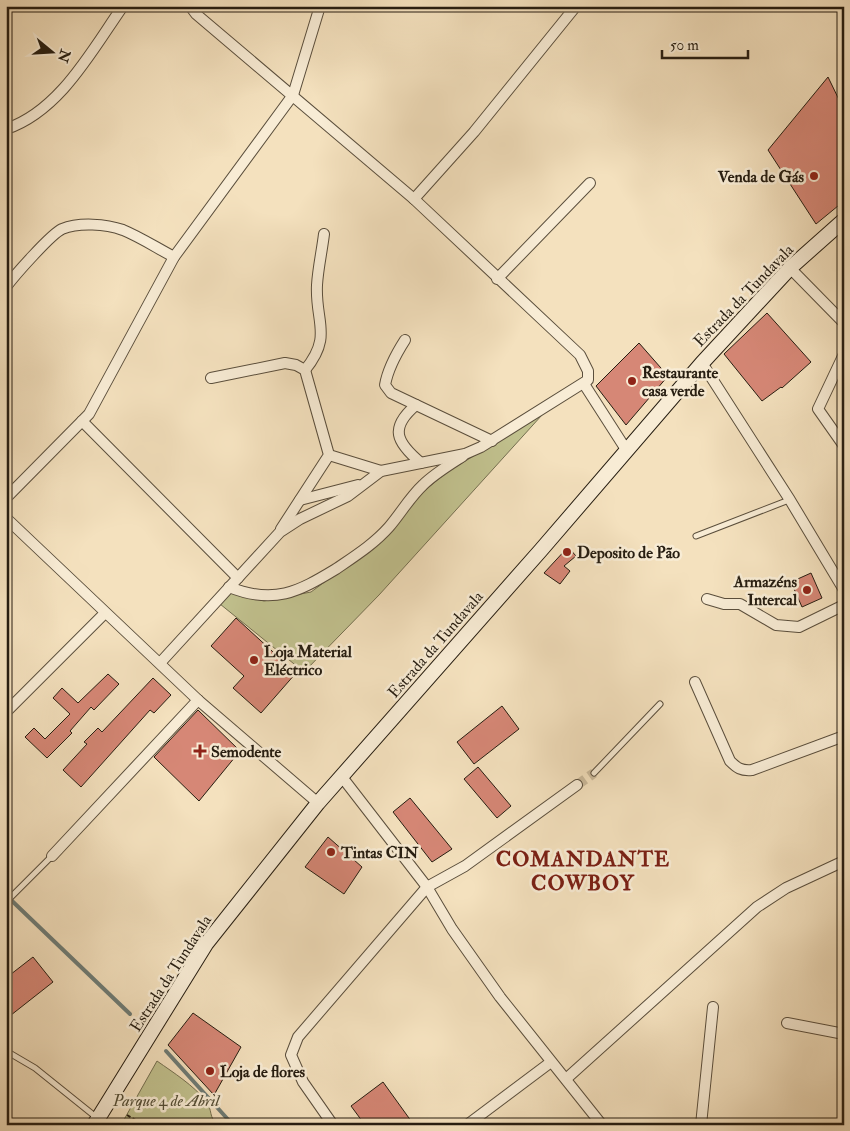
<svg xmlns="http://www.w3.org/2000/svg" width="850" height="1131" viewBox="0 0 850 1131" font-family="'IM FELL Double Pica',serif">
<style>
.green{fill:#c1c18e;stroke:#746f50}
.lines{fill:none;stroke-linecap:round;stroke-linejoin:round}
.stream{stroke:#6e7c76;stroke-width:4}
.building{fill:#d68776;stroke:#261d11}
.minor-tunnel{stroke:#cbba9b;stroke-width:10;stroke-dasharray:10 5;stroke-linecap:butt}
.service-casing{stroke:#5a4e3c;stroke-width:7}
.minor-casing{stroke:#5a4e3c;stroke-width:12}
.secondary-casing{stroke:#261d11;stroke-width:16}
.path{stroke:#261d11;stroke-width:2;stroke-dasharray:4 2.5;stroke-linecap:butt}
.service{stroke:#f8ecd5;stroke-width:5}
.minor{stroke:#f8ecd5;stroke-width:10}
.secondary{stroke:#f8ecd5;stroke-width:14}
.poi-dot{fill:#8f2418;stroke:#f8ecd5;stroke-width:2}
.labels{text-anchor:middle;stroke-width:5;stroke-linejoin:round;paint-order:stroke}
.poi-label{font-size:16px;font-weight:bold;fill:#261d11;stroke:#f8ecd5;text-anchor:start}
.street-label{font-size:16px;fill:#261d11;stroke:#f8ecd5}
.park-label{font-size:16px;font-style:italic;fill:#544e36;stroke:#f8ecd5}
.district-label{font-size:21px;font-weight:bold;letter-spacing:1px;fill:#7a1f14;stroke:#f8ecd5}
</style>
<rect width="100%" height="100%" fill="#f4e1be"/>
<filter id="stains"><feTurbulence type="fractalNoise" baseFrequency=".004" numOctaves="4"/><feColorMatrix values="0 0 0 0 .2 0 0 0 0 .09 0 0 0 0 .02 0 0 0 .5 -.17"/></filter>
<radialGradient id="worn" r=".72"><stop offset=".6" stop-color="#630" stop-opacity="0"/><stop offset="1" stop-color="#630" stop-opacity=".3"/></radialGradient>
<g class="green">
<path d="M542 415 379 595 304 672 220 604 228 592 264 601 311 592 338 572 418 496 447 472Z"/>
<path d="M157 1061C174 1073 193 1085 206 1101 213 1110 208 1117 218 1125H121Z"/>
</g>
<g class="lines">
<g class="stream">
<path d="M6 887 10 899 130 1014"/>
<path d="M166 1051 233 1125"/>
</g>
</g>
<g class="building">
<path d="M828 77 844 110V201L816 224 768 150Z"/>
<path d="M767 313 811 362 782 388 781 387 762 401 724 354Z"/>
<path d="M639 343 668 376 626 425 596 386Z"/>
<path d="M568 547 576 556 564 566 570 571 560 584 544 573Z"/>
<path d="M811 573 822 598 802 607 791 582Z"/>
<path d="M236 618 296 673 261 713 233 688 244 676 211 646Z"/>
<path d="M108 674 119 684 94 710 91 707 70 731 72 733 47 758 25 737 34 728 45 739 70 714 53 698 62 688 78 703Z"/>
<path d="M153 678 171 695 154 713 150 710 81 787 63 770 87 744 84 742 98 728 102 732Z"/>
<path d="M502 706 519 729 474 764 457 742Z"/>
<path d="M198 710 240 751 199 801 154 757Z"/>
<path d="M478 767 511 806 497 818 464 779Z"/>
<path d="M410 798 452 849 432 862 393 812Z"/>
<path d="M328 837 362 867 344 894 305 867Z"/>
<path d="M33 957 53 982 6 1019V978Z"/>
<path d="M193 1013 241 1047 214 1095 168 1045Z"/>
<path d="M383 1082 414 1125H365L351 1106Z"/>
</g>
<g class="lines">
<path class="minor-tunnel" d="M577 785 594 773"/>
<defs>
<g id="service">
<path d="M696 536 789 500"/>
<path d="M594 773 660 704"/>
<path d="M6 902 52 856"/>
<path d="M6 1051 35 1068 96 1117"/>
</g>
<g id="minor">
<path d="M6 129C60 111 92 50 123 6"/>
<path d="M414 199 474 132 576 6"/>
<path d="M790 268 844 323"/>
<path d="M497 279 590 183"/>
<path d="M6 287C14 276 51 234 62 229 79 222 106 224 123 230 140 237 157 248 174 257"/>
<path d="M405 340C396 354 388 368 385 385L391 393 492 441"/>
<path d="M844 354 818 409 844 446"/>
<path d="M702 363 790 500 844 590"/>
<path d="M305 370C333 336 315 322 317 285 318 268 322 251 324 234"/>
<path d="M211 378 285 363 296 365 305 370 329 455 281 529"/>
<path d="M584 384 627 451"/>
<path d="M416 405C389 428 396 442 421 463"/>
<path d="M82 421 238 578"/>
<path d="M329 455 381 471"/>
<path d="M6 498 89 414 174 257 293 95 320 6"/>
<path d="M300 500 358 485"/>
<path d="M6 518 198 700 318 803"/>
<path d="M229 587C274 605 298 592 336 569 355 556 374 544 389 527 401 513 410 497 423 485 434 474 449 465 463 456"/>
<path d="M707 599 724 604H740L776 625 799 627 844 605"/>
<path d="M160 663 280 532 300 519 348 496 381 471 465 454 481 447 588 380V371L580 355 414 199 196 14 190 6"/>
<path d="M695 682 730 761C737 768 741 771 752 770L844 736"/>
<path d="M7 711 105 613"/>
<path d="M342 777 427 887 452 929 500 997 602 1125"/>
<path d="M52 856 198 700"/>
<path d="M787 1023 844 1034"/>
<path d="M566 1079 757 907 786 888 844 861"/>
<path d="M333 1125 303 1082 291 1055 298 1037 427 887 465 866 577 785"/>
<path d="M467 1125 551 1062"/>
<path d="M701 1125 713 1007"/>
</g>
<path id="secondary" d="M94 1125 206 944 318 803 541 550 702 363 790 268 844 220"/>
</defs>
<use href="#service" class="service-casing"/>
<use href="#minor" class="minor-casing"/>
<use href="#secondary" class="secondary-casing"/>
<g class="path">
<path d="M127 1115 144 1125"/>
<path d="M167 1125 180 1122 189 1125"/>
</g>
<use href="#service" class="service"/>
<use href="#minor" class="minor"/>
<use href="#secondary" class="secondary"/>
</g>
<g class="poi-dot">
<circle cx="814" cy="176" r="5"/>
<circle cx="632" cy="381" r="5"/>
<circle cx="567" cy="552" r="5"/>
<circle cx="807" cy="590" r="5"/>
<circle cx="254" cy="660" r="5"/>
<path d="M197.5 743.5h5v5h5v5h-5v5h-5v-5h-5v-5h5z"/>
<circle cx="331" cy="852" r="5"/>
<circle cx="210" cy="1071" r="5"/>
</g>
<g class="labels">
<g class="poi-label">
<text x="804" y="182" text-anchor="end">Venda de Gás</text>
<text x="642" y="378">Restaurante<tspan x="642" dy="18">casa verde</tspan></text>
<text x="577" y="558">Deposito de Pão</text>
<text x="797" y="587" text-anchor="end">Armazéns<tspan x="797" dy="18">Intercal</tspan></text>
<text x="264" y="657">Loja Material<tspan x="264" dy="18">Eléctrico</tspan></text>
<text x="211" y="757">Semodente</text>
<text x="341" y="858">Tintas CIN</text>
<text x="220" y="1077">Loja de flores</text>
</g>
<g class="street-label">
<text transform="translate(743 295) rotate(-46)" y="6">Estrada da Tundavala</text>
<text transform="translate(435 644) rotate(-49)" y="6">Estrada da Tundavala</text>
<text transform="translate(170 973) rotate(-57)" y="6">Estrada da Tundavala</text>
</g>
<g class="park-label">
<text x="166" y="1106">Parque 4 de Abril</text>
</g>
<g class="district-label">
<text x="583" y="866">COMANDANTE<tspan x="583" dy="24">COWBOY</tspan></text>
</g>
</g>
<rect width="850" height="1131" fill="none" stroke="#f4e1be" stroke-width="25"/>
<rect x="8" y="8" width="835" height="1116" fill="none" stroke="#261d11" stroke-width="2.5"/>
<rect x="12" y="12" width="825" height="1106" fill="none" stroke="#261d11"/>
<g transform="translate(52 52) rotate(108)" stroke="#f8ecd5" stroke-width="4" paint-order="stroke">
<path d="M0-4L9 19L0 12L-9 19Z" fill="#261d11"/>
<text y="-8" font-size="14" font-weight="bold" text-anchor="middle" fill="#261d11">N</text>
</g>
<path d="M662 50v8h86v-8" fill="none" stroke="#261d11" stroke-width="2.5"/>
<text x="670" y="50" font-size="15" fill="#261d11" stroke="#f8ecd5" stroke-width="4" paint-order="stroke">50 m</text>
<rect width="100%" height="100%" filter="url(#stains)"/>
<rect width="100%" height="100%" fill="url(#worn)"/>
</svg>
